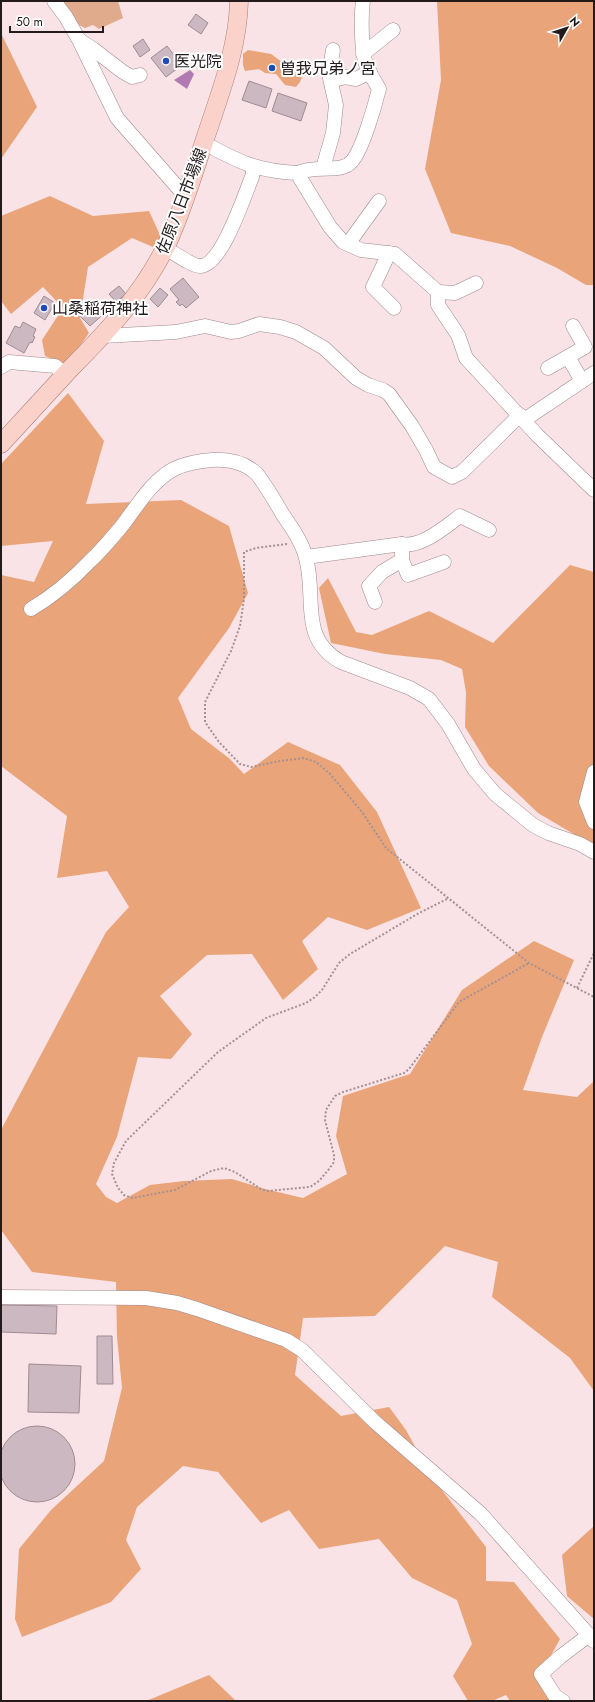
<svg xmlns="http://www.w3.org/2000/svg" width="595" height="1702" viewBox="0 0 595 1702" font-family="Jost,'Noto Sans JP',sans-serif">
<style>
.green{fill:#e0ab8c}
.forest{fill:#eaa47a}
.water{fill:#b17ab0}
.building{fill:#ccb8c1;stroke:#9e8b93}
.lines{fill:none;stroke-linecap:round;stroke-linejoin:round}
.minor-casing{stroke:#9e898b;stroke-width:15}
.major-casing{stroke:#ac7e76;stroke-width:19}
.path{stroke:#a39294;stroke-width:2;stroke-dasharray:2 2;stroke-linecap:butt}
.minor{stroke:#fff;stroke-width:14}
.major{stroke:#fad2ca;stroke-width:18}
.poi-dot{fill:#1f4ab8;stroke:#fff;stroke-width:1.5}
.labels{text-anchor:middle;stroke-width:4;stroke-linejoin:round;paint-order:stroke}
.poi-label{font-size:16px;fill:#221a1b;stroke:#fff;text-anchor:start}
.street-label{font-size:16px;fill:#221a1b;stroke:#fff}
</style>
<rect width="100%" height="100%" fill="#fae3e6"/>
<path class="green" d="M63 1H118L123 18 99 29 93 25 85 28 79 25Z"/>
<g class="forest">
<path d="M437 1H594V285H586L557 268 510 246 451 233 425 169 441 80Z"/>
<path d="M1 33 37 107 1 159Z"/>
<path d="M248 50 271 54 302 77 300 82 296 87 285 85 276 74 265 73 259 69 245 71 243 65V54Z"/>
<path d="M50 196 93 216 149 211 161 237 153 247 132 238 88 267 80 318 89 333 67 365 45 356 42 340 63 308 43 287 11 314 1 301V216Z"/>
<path d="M68 393 104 441 86 504 181 500 229 526 248 593 229 628 178 698 191 729 230 759 244 774 288 742 340 765 377 812 421 908 367 930 328 917 302 941 318 969 283 1000 252 954 207 955 160 996 192 1034 171 1059 138 1057 117 1137 96 1184 106 1197 117 1203 150 1185 184 1181 232 1179 265 1189 303 1198 347 1174 336 1136 343 1096 410 1074 462 990 534 941 574 960 542 1037 523 1090 577 1097 594 1081V1391L570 1358 492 1297 498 1262 445 1246 375 1316 303 1318 295 1375 341 1416 389 1407 406 1430 431 1476 486 1547V1581L514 1582 560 1639 541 1674 555 1701H510L506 1695 492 1701H468L453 1676 472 1644 457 1600 412 1578 379 1539 319 1549 289 1510 261 1523 218 1472 183 1466 137 1507 126 1540 141 1569 111 1602 22 1637 15 1619 19 1549 51 1510 104 1461 122 1388 117 1337 116 1282 32 1272 1 1230 2 1128 106 932 129 907 107 871 57 878 67 816 1 766V575L34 582 53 541 1 546V464Z"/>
<path d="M570 565 594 572V846L538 813 489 766 465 727 466 692 462 669 441 660 385 654 331 643 319 588 328 578 356 632 372 635 429 611 493 643Z"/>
<path d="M594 1526V1619L567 1596 562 1555Z"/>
<path d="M209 1675 236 1701H146Z"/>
</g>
<path class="water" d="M190 70 194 74 187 89 174 80Z"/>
<g class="building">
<path d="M196 14 208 23 201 34 188 25Z"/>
<path d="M143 39 150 50 140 57 133 46Z"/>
<path d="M167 46 182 65 166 77 151 58Z"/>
<path d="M249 81 272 89 266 108 242 100Z"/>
<path d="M278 93 307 103 301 121 272 111Z"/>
<path d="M183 278 199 297 186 308 182 304 180 306 176 302 179 300 170 289Z"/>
<path d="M119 286 126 294 116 302 109 294Z"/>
<path d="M160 288 168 295 158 307 150 299Z"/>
<path d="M44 296 55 303 45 320 34 313Z"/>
<path d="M96 302 106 312 90 326 80 316Z"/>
<path d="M23 322 36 329 33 336 35 337 32 343 30 342 24 353 6 343 15 326 20 328Z"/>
<path d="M1 1305 57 1306 56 1334 1 1332Z"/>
<path d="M97 1336H112L113 1384H97Z"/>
<path d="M29 1364 81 1366 79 1413 28 1412Z"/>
<circle cx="37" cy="1464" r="38"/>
</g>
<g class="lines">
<defs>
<g id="minor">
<path d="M54 1 66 17 79 40 117 118 186 197"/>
<path d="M79 40 93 49 123 72 132 77 140 75"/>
<path d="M363 54 393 30"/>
<path d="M331 81 345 77 356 79 370 72"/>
<path d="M204 143C239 162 257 171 297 173L330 227 343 242 361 250 395 254 438 292V305L458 335 466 358 537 435 594 490"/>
<path d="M323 168 333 133 336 105 329 74 333 50"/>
<path d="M297 173C314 167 322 170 337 168 340 168 347 166 349 164 361 156 375 105 379 89 375 81 369 73 366 64 361 51 361 16 363 1"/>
<path d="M348 244 379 201"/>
<path d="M165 248C173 252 192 266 200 266 222 266 244 196 252 177L254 167"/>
<path d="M389 253 373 287 394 308"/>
<path d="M438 292 455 293 476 283"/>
<path d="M103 336 176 332 205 326 231 332 239 331 259 324 280 327 296 332 324 348 356 378 368 385 383 390 389 394 412 426 426 450 434 467 452 477 462 472 520 415"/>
<path d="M568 357 582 381"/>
<path d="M1 367 9 362 55 366 66 375"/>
<path d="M548 368 585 347 573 326"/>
<path d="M524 420 594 373"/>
<path d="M402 544V560L408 575 444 562"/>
<path d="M306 557 402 544C421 548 445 527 460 516L489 530"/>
<path d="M375 602 369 586 382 572 402 560"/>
<path d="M31 609C53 596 72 580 90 561 101 551 111 539 121 527 136 508 151 481 174 469 186 463 199 461 212 460 229 459 244 462 257 474 267 487 275 501 283 515 292 528 302 542 306 558 317 598 298 638 341 662L410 688 429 699 448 724 474 769 495 794 533 825 548 833 580 844 594 852"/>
<path d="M594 772 586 802 594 822"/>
<path d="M1 1297 146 1298 177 1303 197 1309 286 1340 302 1350 375 1422 481 1514 594 1641"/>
<path d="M563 1701 555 1696 541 1674 560 1657 589 1635"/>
</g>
<path id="major" d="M1 444C24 419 48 393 71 368 108 331 144 292 167 244 184 207 195 168 208 130 222 88 238 46 239 1"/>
</defs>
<use href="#minor" class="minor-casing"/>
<use href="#major" class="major-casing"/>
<g class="path">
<path d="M287 544 256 548 244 552V599L240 626 231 651 205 702V722L219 742 240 764 251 767 280 761 303 758 316 762 330 774 362 812 386 848 529 963 594 997"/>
<path d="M447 899 419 913 350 954 339 963 322 990 315 997 306 1003 266 1018 218 1052 126 1141 114 1163 112 1174 118 1188 124 1195 132 1198 175 1190 211 1171 224 1168 235 1172 261 1189 267 1191 310 1187 319 1181 329 1169 334 1162V1155L325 1120 326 1110 335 1096 343 1092 404 1073 409 1069 459 1002 529 963"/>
<path d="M577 988 594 953"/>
</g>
<use href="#minor" class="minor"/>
<use href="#major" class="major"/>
</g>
<g class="poi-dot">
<circle cx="166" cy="61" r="4"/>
<circle cx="272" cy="68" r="4"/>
<circle cx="44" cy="308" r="4"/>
</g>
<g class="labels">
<g class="poi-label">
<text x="174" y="67">医光院</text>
<text x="280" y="74">曽我兄弟ノ宮</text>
<text x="52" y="314">山桑稲荷神社</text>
</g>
<g class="street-label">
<text transform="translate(181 201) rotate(-69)" y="6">佐原八日市場線</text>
</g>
</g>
<rect width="595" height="1702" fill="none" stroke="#221a1b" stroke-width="4"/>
<g transform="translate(567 28) rotate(51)" stroke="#ffffff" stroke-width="3" paint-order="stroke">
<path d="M0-3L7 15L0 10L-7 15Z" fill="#221a1b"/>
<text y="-6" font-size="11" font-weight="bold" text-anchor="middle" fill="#221a1b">N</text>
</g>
<path d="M10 26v6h93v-6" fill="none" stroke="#221a1b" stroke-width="2"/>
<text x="16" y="26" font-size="12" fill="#221a1b" stroke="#ffffff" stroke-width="3" paint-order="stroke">50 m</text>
</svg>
